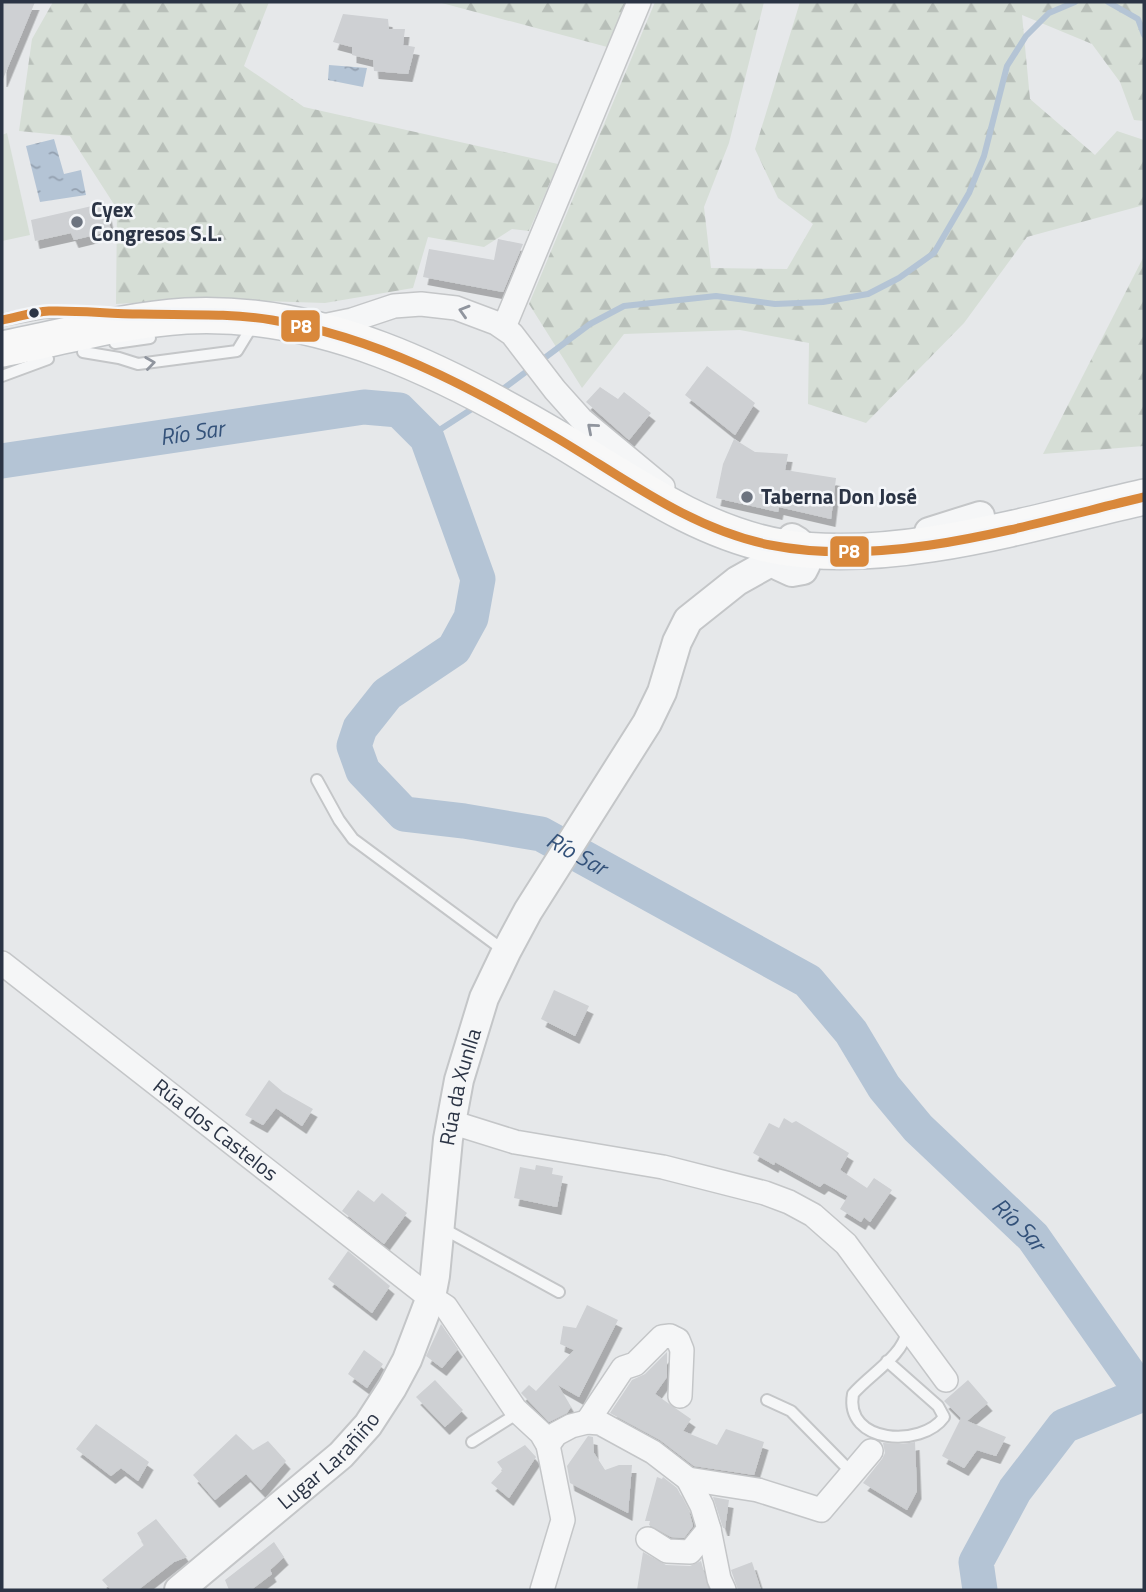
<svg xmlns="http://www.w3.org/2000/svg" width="1146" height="1592" viewBox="0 0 1146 1592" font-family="'Titillium Web',sans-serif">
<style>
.forest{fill:url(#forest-firs)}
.garden{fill:#d6ded6}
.water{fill:url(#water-ripples)}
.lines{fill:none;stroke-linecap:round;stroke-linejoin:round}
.stream{stroke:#b4c4d5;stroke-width:6}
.river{stroke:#b4c4d5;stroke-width:35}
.building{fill:#ced0d3;filter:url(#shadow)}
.service-casing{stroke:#c4c6c8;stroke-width:14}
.minor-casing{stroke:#c4c6c8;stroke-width:26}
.tertiary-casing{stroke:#c4c6c8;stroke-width:32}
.primary-casing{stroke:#c2c5c8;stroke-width:38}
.service{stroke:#f5f6f7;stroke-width:10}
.minor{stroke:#f5f6f7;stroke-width:23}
.tertiary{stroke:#f5f6f7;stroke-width:28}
.primary{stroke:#f8f8f8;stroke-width:35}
.bus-1-casing{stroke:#f4f6f9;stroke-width:14}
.bus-1{stroke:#d9883b;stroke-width:9}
.oneway{stroke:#90959e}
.poi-dot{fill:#6c737f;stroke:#f4f6f9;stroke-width:2.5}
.bus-dot{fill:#2b3445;stroke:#f4f6f9;stroke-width:2.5}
.labels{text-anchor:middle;stroke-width:5;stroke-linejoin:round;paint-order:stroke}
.poi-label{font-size:21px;font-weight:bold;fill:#2b3445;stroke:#f4f6f9;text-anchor:start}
.street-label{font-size:21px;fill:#2b3445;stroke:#f4f6f9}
.water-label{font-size:23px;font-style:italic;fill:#34527a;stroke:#f4f6f9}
.line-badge{stroke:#f4f6f9;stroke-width:2.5}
.badge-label{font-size:19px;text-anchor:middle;font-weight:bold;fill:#fff}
</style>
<defs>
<pattern id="forest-firs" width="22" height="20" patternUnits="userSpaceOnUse" patternTransform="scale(1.75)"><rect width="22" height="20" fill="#d6ded6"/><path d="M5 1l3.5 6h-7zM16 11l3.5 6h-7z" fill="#b8bfb9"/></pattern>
<pattern id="water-ripples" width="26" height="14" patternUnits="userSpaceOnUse" patternTransform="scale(1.75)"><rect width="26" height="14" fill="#b4c4d5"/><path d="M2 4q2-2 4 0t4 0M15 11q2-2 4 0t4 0" fill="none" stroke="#93a0af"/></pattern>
<filter id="shadow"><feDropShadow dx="4.5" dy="8" stdDeviation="0" flood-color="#0004"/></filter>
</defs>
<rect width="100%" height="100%" fill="#e6e8ea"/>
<g class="forest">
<path d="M53 2H269L244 66 304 107 558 164 529 231 512 229 484 247 428 237 413 288 325 303 205 299 116 304 117 209 70 136 19 131 32 39Z"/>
<path d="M438 2H631L611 48Z"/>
<path d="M655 2H764L729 143 704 207 711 268 787 269 813 224 778 198 755 149 800 2H1144V121L1134 120 1120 82 1092 44 1022 15 1030 99 1095 155 1117 131 1144 140V205L1027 237 964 323 866 423 808 404 809 343 740 330 624 334 582 388 529 304Z"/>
<path d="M1144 256V446L1043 454Z"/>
</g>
<path class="garden" d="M7 133 30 235 2 241V135Z"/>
<g class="water">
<path d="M329 65 367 68 363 87 328 80Z"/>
<path d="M54 139 64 174 81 170 86 195 40 202 26 146Z"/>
</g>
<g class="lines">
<g class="stream">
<path d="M1108 2 1138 19 1144 35"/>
<path d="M499 392 590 324 624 306 716 296 775 304 823 302 868 294 899 278 934 253 969 193 984 156 1007 66 1026 36 1049 13 1075 2"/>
<path d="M427 438 478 405"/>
</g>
<path class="river" id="s1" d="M2 461 364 407 399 410 427 438 478 579 471 618 454 649 387 694 360 728 354 746 363 771 404 814 464 821 541 834 808 981 851 1032 884 1087 918 1128 1033 1237 1143 1394 1064 1426 1015 1490 976 1562 980 1590"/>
</g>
<g class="building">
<path d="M2 2H35L3 79H2Z"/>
<path d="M343 14 388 19 389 29H405L403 45 415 47 408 74 374 71 373 60 352 55V47L333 42Z"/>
<path d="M105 203 111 231 74 240 71 233 35 241 31 220Z"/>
<path d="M498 239 523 244 503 292 423 277 429 249 494 260Z"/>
<path d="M707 366 755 403 735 435 685 395Z"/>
<path d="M600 387 618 399 624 392 651 413 629 440 586 402Z"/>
<path d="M734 439 755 452 788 454 785 470 836 478 831 519 779 507 778 512 716 498 723 464Z"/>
<path d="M554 990 589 1006 575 1036 541 1019Z"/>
<path d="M269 1080 283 1092 313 1109 302 1126 276 1108 263 1125 245 1115Z"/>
<path d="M784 1118 792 1123 796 1121 849 1153 840 1170 867 1188 874 1178 892 1190 870 1222 864 1217 861 1222 840 1209 848 1196 824 1183 820 1187 775 1162 774 1165 753 1153 769 1123 779 1128Z"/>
<path d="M536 1165 553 1168 552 1174 563 1176 557 1207 514 1198 520 1167 535 1170Z"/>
<path d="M358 1190 374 1202 382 1193 407 1213 384 1244 342 1211Z"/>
<path d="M348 1251 390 1286 372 1313 328 1279Z"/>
<path d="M587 1305 618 1320 579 1397 558 1385 571 1407 567 1413 549 1422 521 1393 529 1385 536 1391 574 1350 560 1344 563 1326 576 1328Z"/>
<path d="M441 1324 458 1349 442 1368 426 1356Z"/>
<path d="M364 1350 383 1364 367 1388 348 1374Z"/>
<path d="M667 1352V1377L655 1394 691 1419 683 1431 717 1445 726 1429 764 1442 754 1475 694 1466 660 1440 610 1413 632 1380 645 1374Z"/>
<path d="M435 1380 463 1410 445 1427 416 1397Z"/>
<path d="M968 1380 988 1403 967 1421 1006 1437 996 1456 977 1450 964 1468 942 1456 961 1418 944 1401Z"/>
<path d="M96 1424 149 1462 138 1481 121 1468 111 1476 76 1449Z"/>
<path d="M236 1434 253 1450 268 1441 286 1461 261 1490 246 1474 215 1500 193 1475Z"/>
<path d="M588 1436 593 1437 594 1453 605 1470 619 1465H632L628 1513 570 1483 567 1466Z"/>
<path d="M915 1442 917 1491 907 1510 863 1483 882 1459 885 1453 883 1443 903 1444Z"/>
<path d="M525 1445 536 1457 509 1498 491 1483 503 1470 497 1462Z"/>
<path d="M657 1477 662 1479 663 1477 677 1488 689 1511 693 1526 684 1538 671 1537 649 1525 650 1521H645Z"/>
<path d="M713 1497 729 1500 725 1528H723Z"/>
<path d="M156 1519 187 1557 174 1562 138 1590H111L102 1580 144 1545 137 1533Z"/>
<path d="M274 1542 284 1557 270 1570 272 1574 251 1590H229L225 1580Z"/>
<path d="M643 1552 666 1565 690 1566 701 1561 709 1590H637Z"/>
<path d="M752 1562 761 1590H738L731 1570Z"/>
</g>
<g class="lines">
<defs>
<g id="service">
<path d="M2 320 45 312 100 314"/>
<path d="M115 343 150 338"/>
<path d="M83 352 119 358 138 364 237 351 251 328"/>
<path d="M2 376 48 359"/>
<path d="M317 780 339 820 353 839 506 952"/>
<path d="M442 1228 559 1292"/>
<path d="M887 1361 938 1406 944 1417C922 1448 844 1444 853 1394 870 1374 903 1356 907 1331"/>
<path d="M767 1400 791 1411 853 1474"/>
<path d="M472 1442 518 1413"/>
</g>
<g id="minor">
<path d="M318 327 352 320 394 306 421 304 456 308 496 323 512 334 555 390 581 419 663 487"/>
<path d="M504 327 639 2"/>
<path id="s2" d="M2 963 420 1290 446 1307 515 1409 541 1433 548 1445 563 1520 542 1590"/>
<path d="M451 1122 515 1142 663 1167 765 1193 789 1202 813 1215 846 1244 946 1380"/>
<path d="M587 1422 623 1368 635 1364 662 1337 670 1336 678 1340 682 1350 680 1396"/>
<path d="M548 1445 556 1434 571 1426 587 1422 600 1423 653 1452 688 1479 758 1490 821 1510 871 1451"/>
<path d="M709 1529 719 1579 724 1590"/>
<path d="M648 1539 667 1551 690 1552 709 1529 702 1506 688 1479"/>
</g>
<g id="tertiary">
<path d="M929 532 980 516"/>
<path d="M783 544 778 558 779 566 792 572 803 570C811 557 806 545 792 538"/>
<path id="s3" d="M179 1590 341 1455 368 1425 392 1388 407 1360 431 1297 435 1276 448 1139 459 1080 484 998 506 952 528 911 647 723 662 692 677 642 688 620 737 581 778 558"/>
</g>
<path id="primary" d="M2 349C63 337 124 320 186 316 322 309 446 372 559 439 629 481 700 533 781 547 894 566 1034 522 1144 497"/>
</defs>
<use href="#service" class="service-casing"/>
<use href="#minor" class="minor-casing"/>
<use href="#tertiary" class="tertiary-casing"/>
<use href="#primary" class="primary-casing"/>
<use href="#service" class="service"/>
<use href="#minor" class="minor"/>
<use href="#tertiary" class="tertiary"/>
<use href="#primary" class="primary"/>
<defs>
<path id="bus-1" d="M2 320C18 317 33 312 49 311 79 310 110 314 140 314 184 315 229 313 272 320 375 337 467 385 555 437 623 477 690 529 770 545 891 569 1026 525 1144 497"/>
</defs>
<use href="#bus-1" class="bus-1-casing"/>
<use href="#bus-1" class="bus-1"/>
</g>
<defs><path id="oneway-chevron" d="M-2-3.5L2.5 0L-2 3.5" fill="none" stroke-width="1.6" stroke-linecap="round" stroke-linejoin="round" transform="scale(1.75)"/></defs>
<g class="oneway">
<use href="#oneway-chevron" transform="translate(464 311) rotate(-163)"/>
<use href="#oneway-chevron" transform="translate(150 363) rotate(-8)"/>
<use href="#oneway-chevron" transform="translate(592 428) rotate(-139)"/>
</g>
<g class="poi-dot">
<circle cx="77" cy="222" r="7"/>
<circle cx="747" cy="497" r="7"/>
</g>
<circle class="bus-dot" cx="34" cy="313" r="6"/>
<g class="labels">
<g class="poi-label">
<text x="91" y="217">Cyex<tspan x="91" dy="24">Congresos S.L.</tspan></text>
<text x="761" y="504">Taberna Don José</text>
</g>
<g class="street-label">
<text dy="7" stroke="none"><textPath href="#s3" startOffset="607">Rúa da Xunlla</textPath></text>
<text dy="7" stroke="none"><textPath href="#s2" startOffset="271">Rúa dos Castelos</textPath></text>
<text dy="7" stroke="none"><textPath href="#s3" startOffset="198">Lugar Larañiño</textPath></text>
</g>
<g class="water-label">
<text dy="8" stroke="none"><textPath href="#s1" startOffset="192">Río Sar</textPath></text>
<text dy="8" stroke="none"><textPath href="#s1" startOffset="1074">Río Sar</textPath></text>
<text dy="8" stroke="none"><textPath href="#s1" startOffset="1662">Río Sar</textPath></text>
</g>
</g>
<g class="line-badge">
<rect x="280" y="309" width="41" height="34" rx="7" fill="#d9883b"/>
<rect x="829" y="535" width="41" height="33" rx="7" fill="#d9883b"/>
</g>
<g class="badge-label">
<text x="301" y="333">P8</text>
<text x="849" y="558">P8</text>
</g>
<rect width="1146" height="1592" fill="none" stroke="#2b3445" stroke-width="7"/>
</svg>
